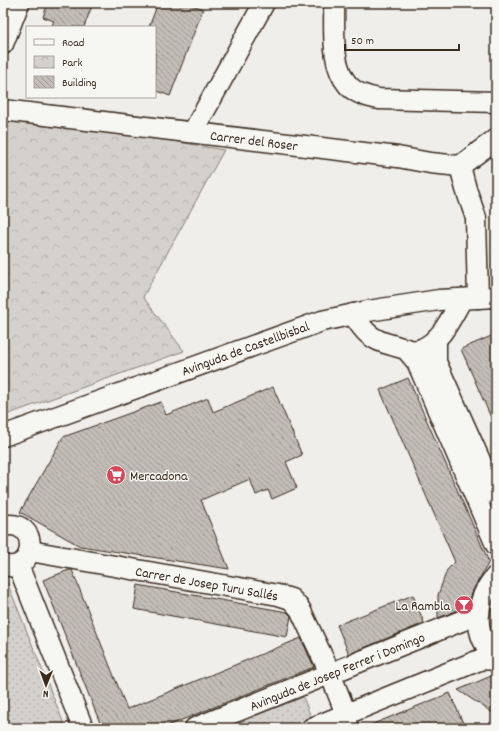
<svg xmlns="http://www.w3.org/2000/svg" width="499" height="731" viewBox="0 0 499 731" font-family="Dekko,sans-serif">
<style>
.grass{fill:url(#grass-dots);stroke:#887e75}
.park{fill:url(#park-crowns);stroke:#887e75}
.building{fill:url(#building-back-hatch);stroke:#3b2a1e}
.lines{fill:none;stroke-linecap:round;stroke-linejoin:round}
.minor-casing{stroke:#3b2a1e;stroke-width:23}
.minor{stroke:#f6f6f2;stroke-width:20}
.labels{text-anchor:middle;stroke-width:3;stroke-linejoin:round;paint-order:stroke}
.street-label{font-size:14px;fill:#3b2a1e;stroke:#f6f6f2}
.poi-label{font-size:14px;fill:#3b2a1e;stroke:#f6f6f2;text-anchor:start}
</style>
<defs>
<pattern id="grass-dots" width="8" height="8" patternUnits="userSpaceOnUse"><rect width="8" height="8" fill="#d4d1cc"/><path d="M2 2h.1M6 6h.1" fill="none" stroke="#b7b4af" stroke-width="1.8" stroke-linecap="round"/></pattern>
<pattern id="park-crowns" width="20" height="18" patternUnits="userSpaceOnUse"><rect width="20" height="18" fill="#d4d1cc"/><path d="M2 6a3 3 0 1 1 6 0M12 15a3 3 0 1 1 6 0" fill="none" stroke="#b7b4af"/></pattern>
<pattern id="building-back-hatch" width="6" height="6" patternUnits="userSpaceOnUse"><rect width="6" height="6" fill="#c2bdb7"/><path d="M-1 5l2 2M0 0l6 6M5-1l2 2" fill="none" stroke="#9f9a94"/></pattern>
</defs>
<rect width="100%" height="100%" fill="#efeeea"/>
<filter id="ink" filterUnits="userSpaceOnUse"><feTurbulence type="fractalNoise" baseFrequency=".025" numOctaves="2"/><feDisplacementMap in="SourceGraphic" scale="8" xChannelSelector="R" yChannelSelector="G"/><feConvolveMatrix kernelMatrix="1 2 1 2 8 2 1 2 1" color-interpolation-filters="sRGB"/></filter>
<g filter="url(#ink)">
<g class="grass">
<path d="M3 576 7 582 64 724 51 728H3Z"/>
<path d="M496 589V642C484 623 489 608 496 589Z"/>
<path d="M303 697 312 720 292 728H221Z"/>
</g>
<path class="park" d="M3 111 224 150 143 297 184 351 3 416Z"/>
<g class="building">
<path d="M48 3H93L84 27H51L54 21 43 17Z"/>
<path d="M158 3H187L203 9 170 96 155 90V27H149Z"/>
<path d="M496 334V429L461 349Z"/>
<path d="M408 378 489 562 473 590 469 603 461 609 438 618V595L447 570 455 562 380 390Z"/>
<path d="M273 387 302 455 286 462 297 488 272 499 268 490 256 495 250 479 201 500 229 569 80 546 20 512 63 437 161 402 166 415 208 398 213 412Z"/>
<path d="M69 570H72L127 709 301 638 314 667 162 728H102L43 580Z"/>
<path d="M138 585 287 612 291 616 287 637 134 609Z"/>
<path d="M413 595 424 623 349 654 337 625Z"/>
<path d="M496 674V715L458 690Z"/>
<path d="M450 693 463 723 449 728H363Z"/>
</g>
<g class="lines">
<defs>
<g id="minor">
<path d="M334 3C335 28 330 64 348 85 355 93 368 97 379 99L496 102"/>
<path d="M3 44 19 3"/>
<path d="M3 110 398 157 430 163 460 166 496 139"/>
<path d="M193 132 264 3"/>
<path d="M460 166 466 189 476 218 478 298"/>
<path d="M353 314C364 332 371 340 392 345 400 347 411 352 419 350 441 343 452 316 462 299"/>
<path d="M436 339V362L496 496"/>
<path d="M406 349 417 362 496 545"/>
<path d="M3 436 322 321 368 311 439 300 496 297"/>
<path d="M3 526C40 517 38 575 3 565"/>
<path d="M30 551 278 595 291 599 300 609 330 673 346 714 348 728"/>
<path d="M18 565 83 728"/>
<path d="M496 576C475 599 471 635 496 657"/>
<path d="M195 728 466 619 478 611"/>
<path d="M312 728 482 659 496 660"/>
</g>
</defs>
<use href="#minor" class="minor-casing"/>
<use href="#minor" class="minor"/>
</g>
</g>
<defs>
<symbol id="supermarket-disc" viewBox="-11 -11 22 22"><circle r="9.5" fill="#d1495b" stroke="#f6f6f2"/><path d="M-6-5.5h2.5l.6 2H6L4.5 2H-2.5L-4.4-4H-6ZM-1.5 3.2a1.3 1.3 0 1 0 .1 0ZM3 3.2a1.3 1.3 0 1 0 .1 0Z" fill="#fff"/></symbol>
<symbol id="bar-disc" viewBox="-11 -11 22 22"><circle r="9.5" fill="#d1495b" stroke="#f6f6f2"/><path d="M-6-5H6L.8 .8V4.5H3.5V6h-7V4.5H-.8V.8Z" fill="#fff"/></symbol>
</defs>
<g fill-rule="evenodd">
<use href="#supermarket-disc" x="105" y="464" width="22" height="22"/>
<use href="#bar-disc" x="453" y="594" width="22" height="22"/>
</g>
<g class="labels">
<g class="street-label">
<text transform="translate(254 140) rotate(7)" y="5">Carrer del Roser</text>
<text transform="translate(245 348) rotate(-20)" y="5">Avinguda de Castellbisbal</text>
<text transform="translate(207 583) rotate(10)" y="5">Carrer de Josep Turu Sallés</text>
<text transform="translate(337 671) rotate(-22)" y="5">Avinguda de Josep Ferrer i Domingo</text>
</g>
<g class="poi-label">
<text x="130" y="480">Mercadona</text>
<text x="450" y="610" text-anchor="end">La Rambla</text>
</g>
</g>
<rect width="499" height="731" fill="none" stroke="#f6f6f2" stroke-width="16"/>
<rect x="8" y="8" width="483" height="715" fill="none" stroke="#3b2a1e" stroke-width="1.5" filter="url(#ink)"/>
<rect x="26" y="26" width="130" height="72" fill="#f6f6f2" stroke="#aba49d"/>
<rect x="34" y="39" width="20" height="6" fill="#f6f6f2" stroke="#aba49d"/>
<text x="62" y="46" font-size="12" fill="#3b2a1e">Road</text>
<rect x="34" y="56" width="20" height="12" fill="url(#park-crowns)" stroke="#aba49d"/>
<text x="62" y="66" font-size="12" fill="#3b2a1e">Park</text>
<rect x="34" y="76" width="20" height="12" fill="url(#building-back-hatch)" stroke="#aba49d"/>
<text x="62" y="86" font-size="12" fill="#3b2a1e">Building</text>
<g transform="translate(46 685) rotate(181)" stroke="#f6f6f2" stroke-width="3" paint-order="stroke">
<path d="M0-3L7 15L0 10L-7 15Z" fill="#3b2a1e"/>
<text y="-6" font-size="11" font-weight="bold" text-anchor="middle" fill="#3b2a1e">N</text>
</g>
<path d="M345 44v6h114v-6" fill="none" stroke="#3b2a1e" stroke-width="2"/>
<text x="351" y="44" font-size="12" fill="#3b2a1e" stroke="#f6f6f2" stroke-width="3" paint-order="stroke">50 m</text>
</svg>
